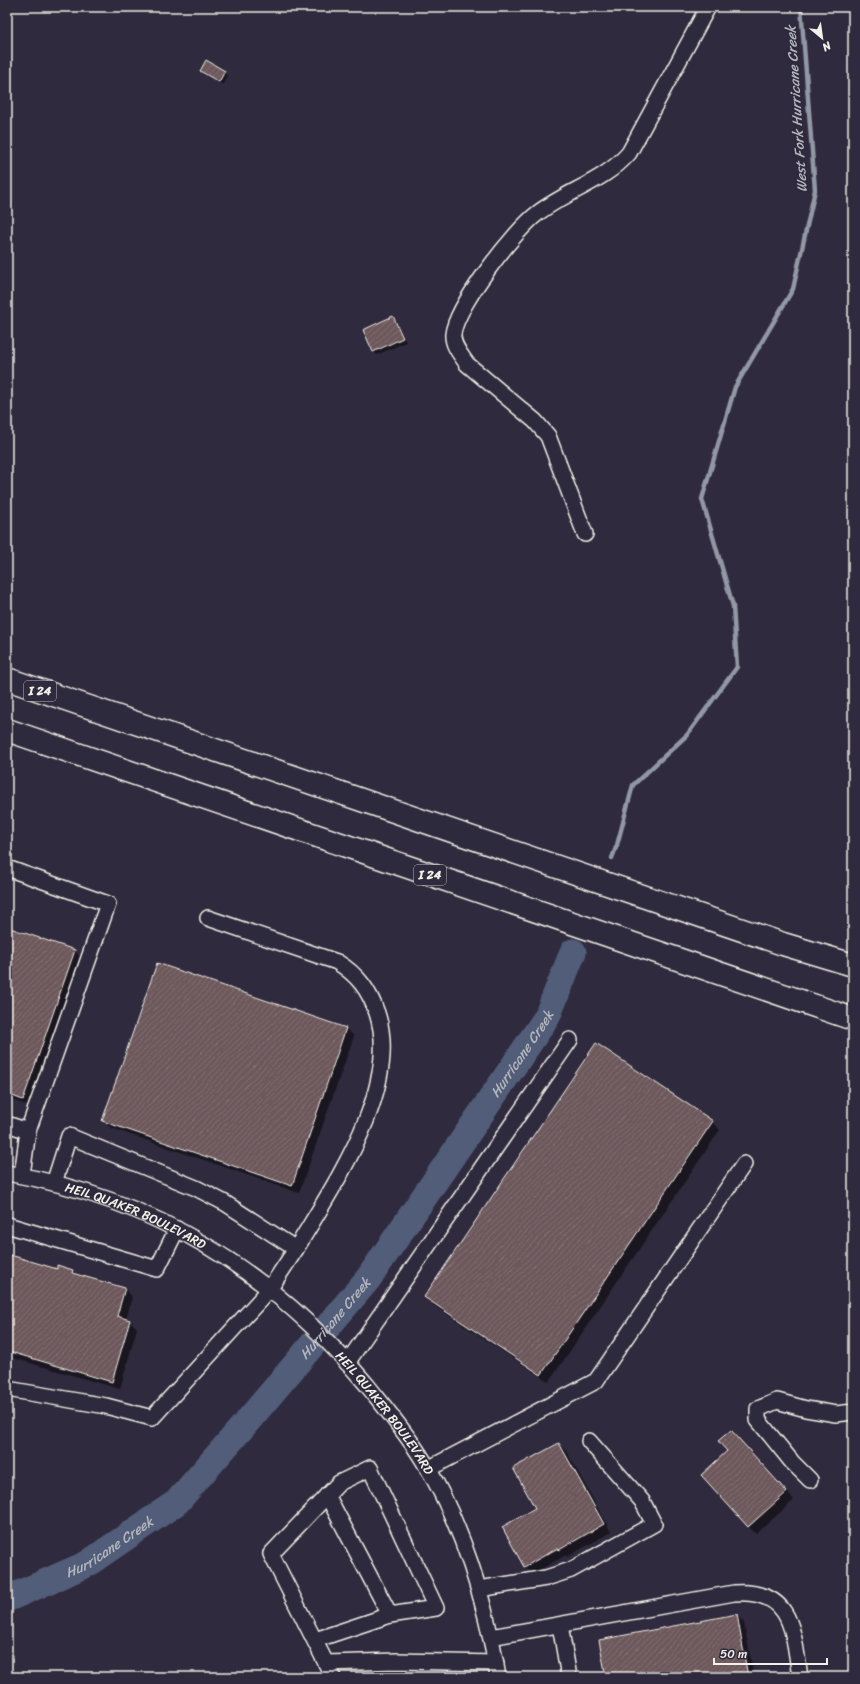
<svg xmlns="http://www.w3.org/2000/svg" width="860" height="1684" viewBox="0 0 860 1684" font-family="Sriracha,sans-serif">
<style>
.shadow{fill:#0007}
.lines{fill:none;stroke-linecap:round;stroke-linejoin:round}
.stream{stroke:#9298a5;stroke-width:4.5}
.river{stroke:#515d79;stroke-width:27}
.building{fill:url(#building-hatch);stroke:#f4f1e8}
.minor-casing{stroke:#f4f1e8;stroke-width:18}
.highway-casing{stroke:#f4f1e8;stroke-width:25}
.minor{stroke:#2f2a3d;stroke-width:15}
.highway{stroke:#2f2a3d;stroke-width:22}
.labels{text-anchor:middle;stroke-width:3.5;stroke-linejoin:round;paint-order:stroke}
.shield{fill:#2f2a3d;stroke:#b9b5b5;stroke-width:1}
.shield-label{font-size:12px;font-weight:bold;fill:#f4f1e8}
.street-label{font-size:13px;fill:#f4f1e8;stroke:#2f2a3d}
.water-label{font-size:14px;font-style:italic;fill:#b3b6bc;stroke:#2f2a3d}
</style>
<defs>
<pattern id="building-hatch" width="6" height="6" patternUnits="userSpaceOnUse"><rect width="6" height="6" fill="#6d585c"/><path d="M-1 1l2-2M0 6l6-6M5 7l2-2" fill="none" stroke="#827073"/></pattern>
</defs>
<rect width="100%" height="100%" fill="#2f2a3d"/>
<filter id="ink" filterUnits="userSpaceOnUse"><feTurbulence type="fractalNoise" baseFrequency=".025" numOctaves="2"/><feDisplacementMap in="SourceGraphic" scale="8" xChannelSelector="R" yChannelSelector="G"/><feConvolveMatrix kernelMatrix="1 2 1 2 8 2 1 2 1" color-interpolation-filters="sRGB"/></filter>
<g filter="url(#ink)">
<g class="shadow">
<path d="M207 61 228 76 223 85 201 71Z"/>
<path d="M392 317 396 321 406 342 377 355 374 351Z"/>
<path d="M7 928 75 951 82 959 31 1107 7 1098Z"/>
<path d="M157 964 346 1029 354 1036 299 1193 111 1128 103 1120Z"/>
<path d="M712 1122 720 1130 549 1382 433 1305 426 1297Z"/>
<path d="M7 1255 57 1270 73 1271 77 1276 125 1289 132 1297 126 1320 130 1321 137 1328 120 1389 13 1358 12 1363 7 1362Z"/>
<path d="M738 1438 794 1500 756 1534 748 1526Z"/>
<path d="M559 1444 567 1452 611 1532 567 1557 566 1555 532 1574 524 1566Z"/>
<path d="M737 1616 744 1623 754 1677H607Z"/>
</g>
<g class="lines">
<path class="stream" d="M612 858 617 845 633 785 687 735 737 667 733 606 702 499 735 387 793 289 815 190 801 7"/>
<path class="river" id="s1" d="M7 1599 87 1564 177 1502 252 1416 368 1279 547 1017 573 952"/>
</g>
<g class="building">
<path d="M206 60 225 71 219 82 200 71Z"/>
<path d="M393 316 403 338 373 352 363 330Z"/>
<path d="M7 927 75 950 23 1100 7 1094Z"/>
<path d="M157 963 346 1028 292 1186 102 1121Z"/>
<path d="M596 1043 713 1121 541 1375 424 1297Z"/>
<path d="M7 1254 57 1269V1265L73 1270 72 1273 125 1288 117 1316 130 1320 112 1382 7 1351Z"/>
<path d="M731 1430 787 1492 748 1527 701 1475 727 1451 718 1441Z"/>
<path d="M559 1443 604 1524 559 1550 558 1548 524 1567 502 1527 535 1508 513 1468Z"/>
<path d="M737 1614 748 1677H606L599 1640Z"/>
</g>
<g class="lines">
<defs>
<g id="minor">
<path d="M585 534 548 436 535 421 467 364C461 355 452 345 453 334 456 306 515 230 538 213 567 191 605 181 629 153L708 7"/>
<path d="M7 868 108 904 28 1131 22 1175"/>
<path d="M208 918 337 962C358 975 369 990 377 1013 402 1088 333 1186 296 1249"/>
<path d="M7 1124 28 1131"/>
<path id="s2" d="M7 1173C155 1199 270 1270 367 1385 386 1409 407 1434 423 1460 462 1523 487 1605 498 1677"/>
<path d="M7 1225 157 1269 177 1229"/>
<path d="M347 1363 570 1040"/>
<path d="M7 1389 106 1406 152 1418 269 1290 296 1249 225 1203 196 1188 69 1136 54 1183"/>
<path d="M428 1469 596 1381 744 1164"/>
<path d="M810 1480 792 1462 758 1420V1409L777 1401 806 1409 836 1414 853 1412"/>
<path d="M479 1589 546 1578 571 1570 654 1524 642 1501 589 1441"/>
<path d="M560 1625 569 1677"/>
<path d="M491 1637 734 1593C793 1589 793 1631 800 1677"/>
<path d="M315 1640 390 1615 327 1495"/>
<path d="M326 1663 397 1661 496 1663"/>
<path d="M333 1677 271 1554 339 1483 370 1468 436 1608 390 1615"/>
</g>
<g id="highway">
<path d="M7 679 783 944 853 965"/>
<path d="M7 730 853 1019"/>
</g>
</defs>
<use href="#minor" class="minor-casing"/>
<use href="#highway" class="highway-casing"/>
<use href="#minor" class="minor"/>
<use href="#highway" class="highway"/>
</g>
</g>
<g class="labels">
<g class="shield">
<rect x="24" y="681" width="32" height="20" rx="3"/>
<rect x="414" y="865" width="32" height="20" rx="3"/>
</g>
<g class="shield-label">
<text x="40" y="695">I 24</text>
<text x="430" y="879">I 24</text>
</g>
<g class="street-label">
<text dy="5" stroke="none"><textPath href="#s2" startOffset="136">HEIL QUAKER BOULEVARD</textPath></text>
<text dy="5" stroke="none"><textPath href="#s2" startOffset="460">HEIL QUAKER BOULEVARD</textPath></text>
</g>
<g class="water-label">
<text transform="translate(796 109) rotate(-94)" y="5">West Fork Hurricane Creek</text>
<text dy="5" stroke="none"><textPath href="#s1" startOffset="763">Hurricane Creek</textPath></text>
<text dy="5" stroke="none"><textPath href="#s1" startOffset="439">Hurricane Creek</textPath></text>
<text dy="5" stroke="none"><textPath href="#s1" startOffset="115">Hurricane Creek</textPath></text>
</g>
</g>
<rect width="860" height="1684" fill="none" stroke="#2f2a3d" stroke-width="24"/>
<rect x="12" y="12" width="836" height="1660" fill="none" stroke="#f4f1e8" stroke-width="1.5" filter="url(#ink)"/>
<g transform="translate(822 38) rotate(151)" stroke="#2f2a3d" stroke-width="3" paint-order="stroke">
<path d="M0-3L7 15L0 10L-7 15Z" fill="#f4f1e8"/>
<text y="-6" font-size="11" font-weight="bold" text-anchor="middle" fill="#f4f1e8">N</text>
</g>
<path d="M714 1658v6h113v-6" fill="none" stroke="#f4f1e8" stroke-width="2"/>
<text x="720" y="1658" font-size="12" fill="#f4f1e8" stroke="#2f2a3d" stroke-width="3" paint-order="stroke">50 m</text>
</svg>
